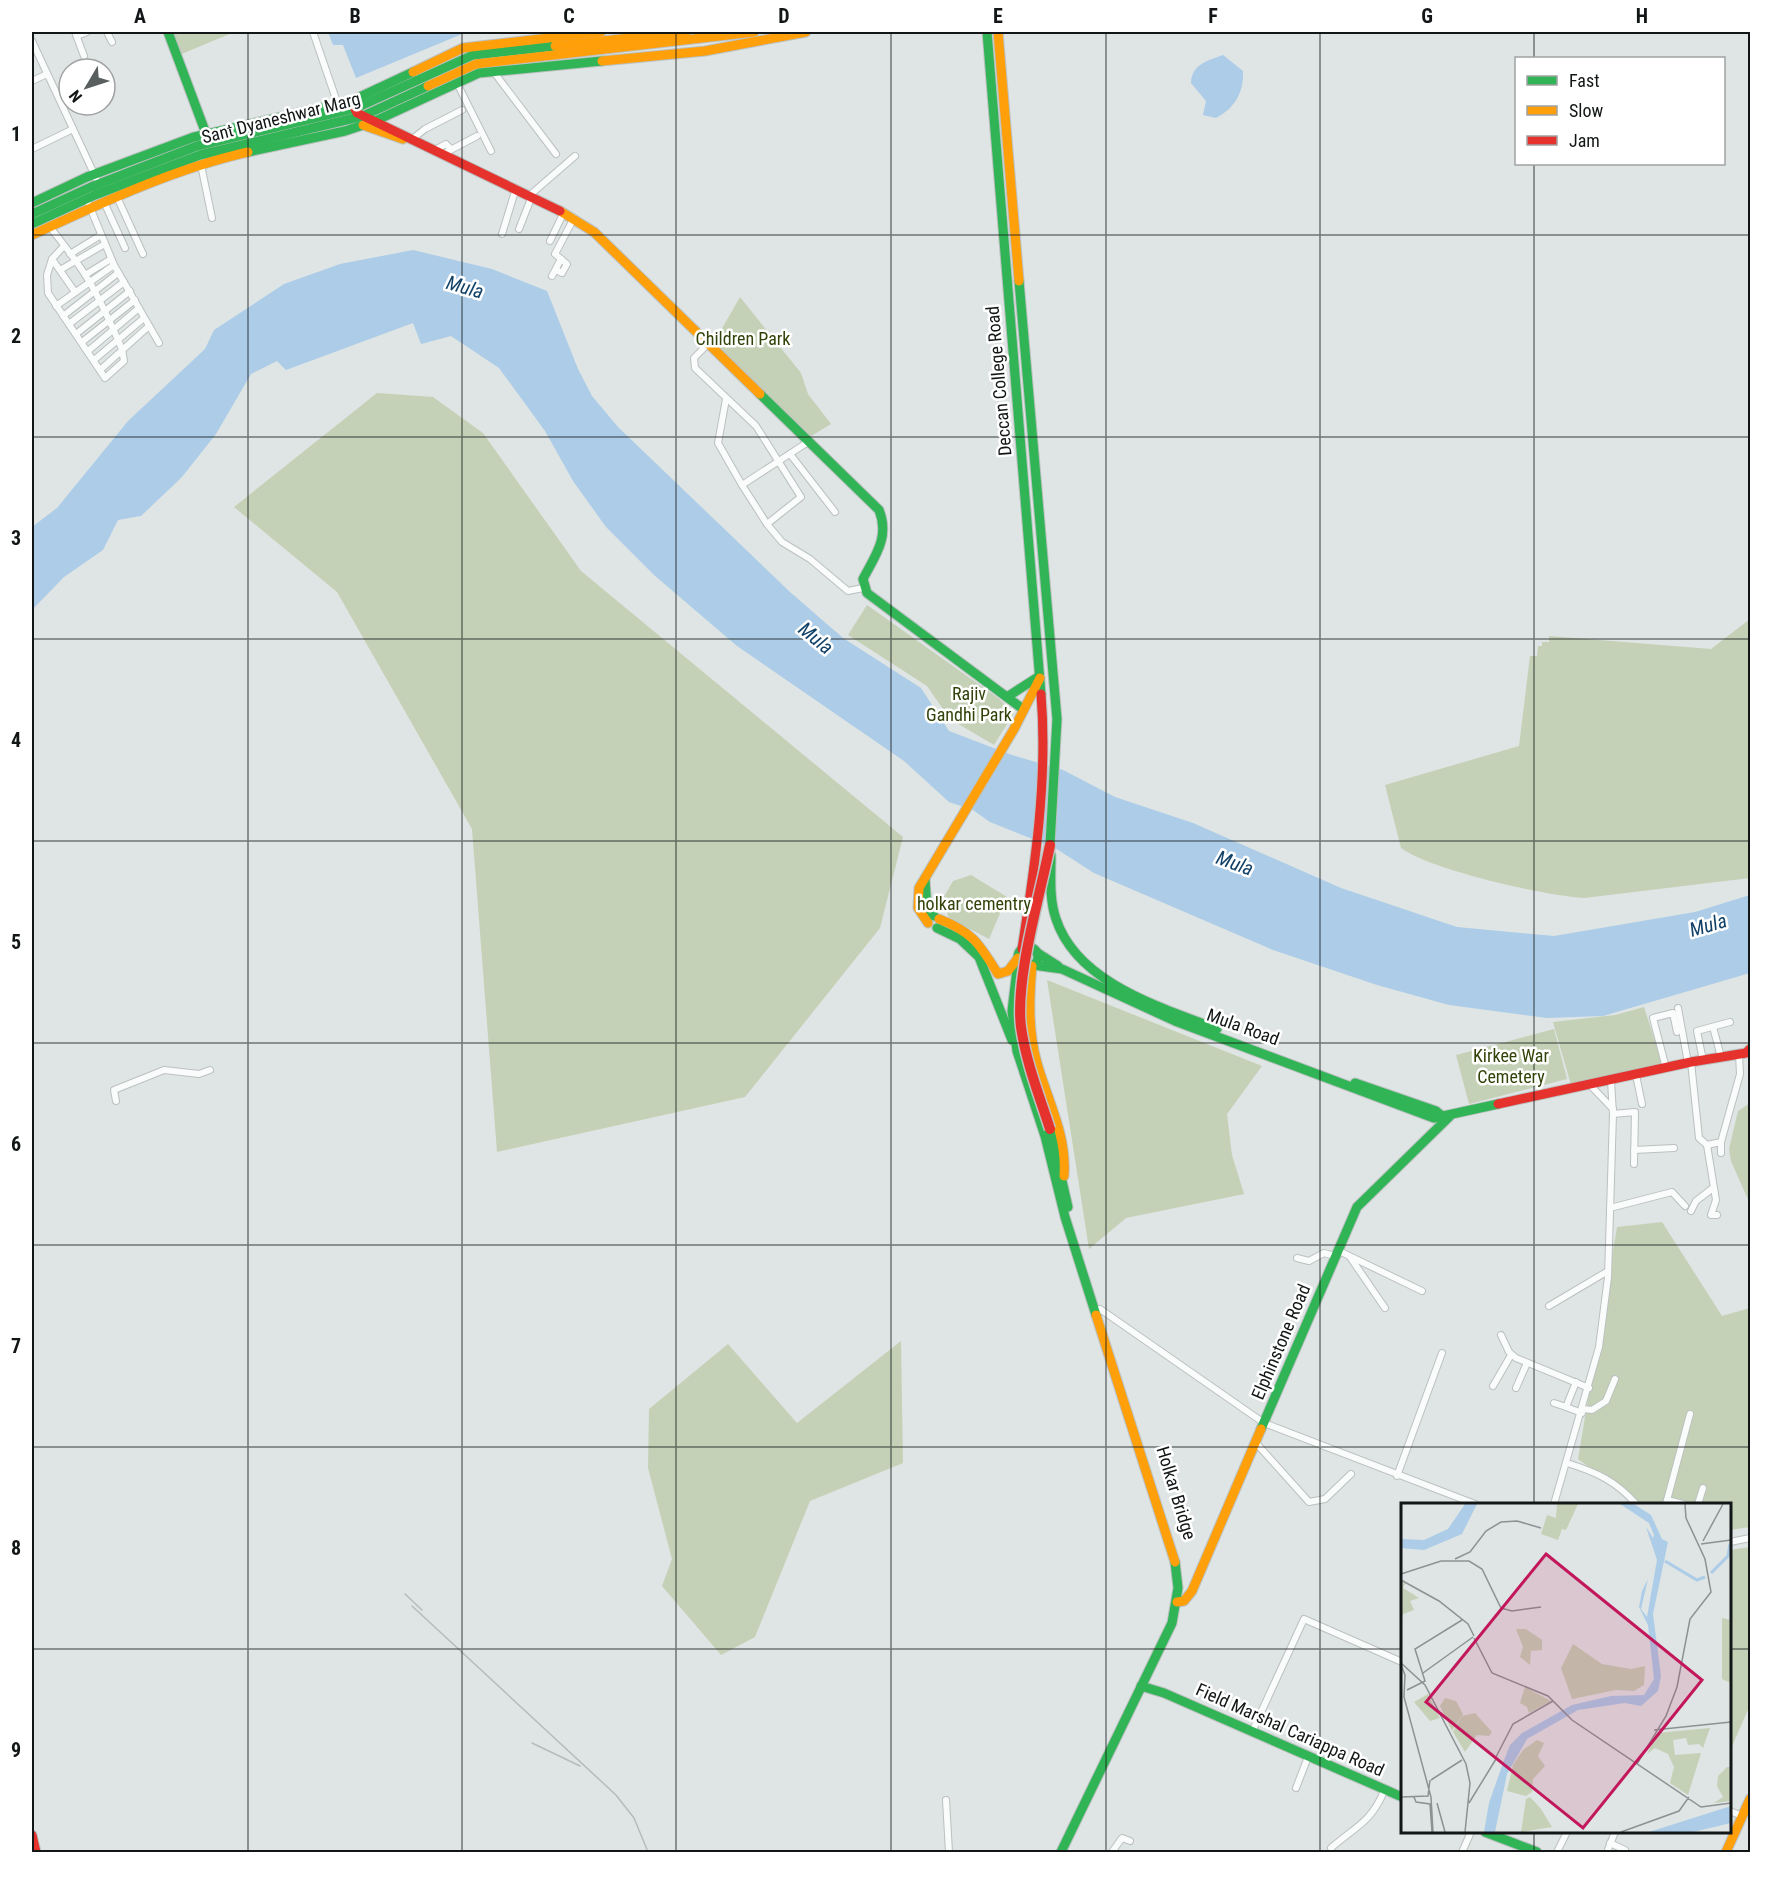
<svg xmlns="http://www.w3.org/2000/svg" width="1782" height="1884" viewBox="0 0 1782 1884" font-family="'Roboto Condensed',sans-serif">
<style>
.green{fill:#c4d1b6}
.water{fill:#accce8}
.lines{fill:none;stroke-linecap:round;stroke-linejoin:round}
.street-casing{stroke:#bbc1c0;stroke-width:8}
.fast-casing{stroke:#bbc1c0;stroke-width:11}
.slow-casing{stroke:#bbc1c0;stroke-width:11}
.jam-casing{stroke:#bbc1c0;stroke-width:11}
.street{stroke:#fafbfb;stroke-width:6}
.fast{stroke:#30b455;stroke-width:9}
.slow{stroke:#ff9f0a;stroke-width:9}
.jam{stroke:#e5322d;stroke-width:9}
.rail{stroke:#b9baba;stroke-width:1.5}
.jam-bridge-casing{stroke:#bfc2c2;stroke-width:13;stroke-linecap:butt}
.jam-bridge{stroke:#e5322d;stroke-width:10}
.grid{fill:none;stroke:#121616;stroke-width:1.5;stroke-opacity:0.55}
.labels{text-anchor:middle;stroke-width:5;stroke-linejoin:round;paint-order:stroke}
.street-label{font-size:18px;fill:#121616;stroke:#fff}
.park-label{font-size:18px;fill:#324309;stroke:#fff}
.water-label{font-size:20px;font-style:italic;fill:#124167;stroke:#fff}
.inset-river{fill:none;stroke:#accce8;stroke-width:3}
.inset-road{fill:none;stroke:#8c9292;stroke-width:1.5}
.view{fill:#c2185b;fill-opacity:0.15;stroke:#c2185b;stroke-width:3}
.inset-edge{fill:none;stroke:#121616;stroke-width:3}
.neatline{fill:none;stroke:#121616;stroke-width:2}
.grid-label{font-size:20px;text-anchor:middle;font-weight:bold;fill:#121616}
</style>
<rect width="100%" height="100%" fill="#dee5e4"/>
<g class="green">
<path d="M168 32H234L177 56Z"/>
<path d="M740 297 801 373 808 394 831 424 808 438 713 344Z"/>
<path d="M377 393 433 397 483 433 581 571 903 837 880 928 745 1097 497 1152 472 829 337 592 234 507Z"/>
<path d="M867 605 998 698 1014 713 994 745 950 719 927 686 848 635Z"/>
<path d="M1750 619V878L1584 898C1547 896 1430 870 1401 848L1385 785 1519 746 1530 656H1537L1538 646H1542V642H1549V636L1711 649Z"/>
<path d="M971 875 1007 897 989 939 949 918 942 900 953 881Z"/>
<path d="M1047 980 1262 1066 1227 1114 1232 1155 1244 1194 1126 1218 1089 1249Z"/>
<path d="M1644 1007 1663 1066 1571 1085 1553 1022 1615 1015Z"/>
<path d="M1554 1029 1567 1079 1469 1104 1456 1055Z"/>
<path d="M1750 1103V1204L1731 1161 1729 1149 1738 1111Z"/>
<path d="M1662 1222 1722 1316 1750 1308V1527L1730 1530V1504H1638L1578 1459 1617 1227Z"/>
<path d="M901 1341 903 1463 810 1501 755 1637 721 1655 662 1586 672 1559 648 1468 649 1409 728 1344 797 1423Z"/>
<path d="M1750 1547V1705L1730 1751V1550Z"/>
</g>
<g class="water">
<path d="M328 32H467L356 78 343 45H333Z"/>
<path d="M1223 55 1243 71C1244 92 1235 108 1216 118L1203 115 1206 101 1191 83C1192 64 1207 61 1223 55Z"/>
<path d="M413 250 492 269 547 291 578 369 592 396 618 427 790 592 843 638 921 688 949 731 1012 755 1063 770 1115 797 1193 823 1341 888 1457 927 1554 936 1695 912 1750 895V973L1603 1016 1547 1018 1449 1005 1377 985 1273 950 1094 873 1055 848 990 822 973 810 949 802 904 761 737 646 654 575 606 527 573 481 545 431 499 368 451 336 421 344 413 323 286 370 277 361 251 374 216 434 182 477 141 516 118 520 103 550 64 577 32 610V527L57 508 128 421 205 349 214 330 284 284 340 264Z"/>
</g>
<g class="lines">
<defs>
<g id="street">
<path d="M75 32 84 56"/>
<path d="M107 32 112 42"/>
<path d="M313 32 338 105"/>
<path d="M77 36 87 32"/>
<path d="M32 41 96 178"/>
<path d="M493 71 556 154"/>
<path d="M32 81 47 74"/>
<path d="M457 83 491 151"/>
<path d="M411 140 425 129 462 110"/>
<path d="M32 149 73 129"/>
<path d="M435 150 446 144 451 149"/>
<path d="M443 154 477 136"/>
<path d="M201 165 212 218"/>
<path d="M530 195 575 156"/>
<path d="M117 197 143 254"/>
<path d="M104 202 125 248"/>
<path d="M89 205 114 265 159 343"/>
<path d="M50 227C63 244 78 262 89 281 102 303 112 326 122 349L124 361 105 378 48 293 47 275 52 259 64 246"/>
<path d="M519 229 532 196"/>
<path d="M502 234 516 188"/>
<path d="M550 241 564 212"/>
<path d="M70 254 101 235"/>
<path d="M52 259 75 292"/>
<path d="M60 270 105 244"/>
<path d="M556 270 562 273 567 264 555 254 574 218"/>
<path d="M85 275 111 259"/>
<path d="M552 276 561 259"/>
<path d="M56 306 114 265"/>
<path d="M63 316 118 273"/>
<path d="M69 324 124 282"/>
<path d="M76 334 130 291"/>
<path d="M82 342 135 300"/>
<path d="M708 344 694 358 695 368 756 426 801 497 767 524"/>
<path d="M88 351 139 308"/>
<path d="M94 360 144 318"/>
<path d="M100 370 149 326"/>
<path d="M726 399 718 443 742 485 808 442"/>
<path d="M790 454 835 512"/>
<path d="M742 485 767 524 782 542 810 559 848 591 863 588"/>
<path d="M1678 1008 1688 1063"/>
<path d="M1713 1027 1721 1057"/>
<path d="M1703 1060 1697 1031 1730 1022"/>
<path d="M1691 1062 1699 1138 1707 1145 1716 1200 1711 1215H1717"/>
<path d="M1666 1068 1653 1018 1673 1013 1677 1032"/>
<path d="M1636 1075 1642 1104"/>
<path d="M1590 1085 1613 1109"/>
<path d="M116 1101 114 1090 164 1070 199 1074 210 1070"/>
<path d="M1613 1114 1635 1112 1634 1164"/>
<path d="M1721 1142V1153"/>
<path d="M1707 1145 1721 1142 1740 1074 1739 1054"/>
<path d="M1634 1150 1674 1148"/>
<path d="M1610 1208 1672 1192 1685 1206"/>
<path d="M1691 1211 1696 1201 1713 1188"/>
<path d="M1337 1250 1422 1291"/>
<path d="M1350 1257 1385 1308"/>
<path d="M1297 1258 1309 1261 1324 1253 1335 1256"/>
<path d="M1549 1306 1608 1271"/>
<path d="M1094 1310 1100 1309 1264 1423 1475 1504"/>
<path d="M1501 1335 1509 1352 1516 1358 1589 1388"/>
<path d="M1493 1386 1511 1355"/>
<path d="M1516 1388 1527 1363"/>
<path d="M1554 1403 1566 1407 1576 1382"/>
<path d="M1566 1407 1582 1413"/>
<path d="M1583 1409 1592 1410 1606 1401 1615 1379"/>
<path d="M1256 1443 1309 1502 1325 1499 1351 1474"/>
<path d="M1567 1463C1596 1472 1616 1481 1636 1504"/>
<path d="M1397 1476 1442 1353"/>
<path d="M1667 1500 1683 1504"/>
<path d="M1554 1504 1599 1347 1608 1277 1613 1114 1611 1081"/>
<path d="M1666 1504 1690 1414"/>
<path d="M1698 1504 1703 1488"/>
<path d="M1730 1542 1750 1538"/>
<path d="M1252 1732 1304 1619 1402 1662"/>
<path d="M1296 1788 1308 1757"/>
<path d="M946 1800 949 1852"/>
<path d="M1730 1811 1742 1816"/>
<path d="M1610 1843 1625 1850"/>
<path d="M1331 1848C1356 1826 1371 1823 1385 1789"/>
<path d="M1112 1852 1122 1838 1130 1841"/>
<path d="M1462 1852 1471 1832"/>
<path d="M1557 1852 1567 1832"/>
<path d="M1607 1852 1615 1832"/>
</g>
<g id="fast">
<path d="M168 32 208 139"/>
<path d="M987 32 1041 694"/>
<path d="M248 152 345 131 375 121 479 73 602 61"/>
<path d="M32 203 87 177 194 137 351 101 413 72"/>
<path d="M32 214 91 187 197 146 356 108 473 55 555 46"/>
<path d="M32 224 95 195 200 155 363 116 428 86"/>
<path d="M1019 281 1057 719 1050 845"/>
<path d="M760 394 879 510C890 537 875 556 863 579L867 593 1023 709"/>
<path d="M1007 697 1038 677"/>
<path d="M1051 855C1051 876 1049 899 1056 919 1077 983 1160 1007 1217 1029"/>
<path d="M925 879 927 908 934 916"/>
<path d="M937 928 960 939 979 957 1012 1040"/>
<circle cx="1028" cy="957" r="10"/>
<path d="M1036 952 1058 966"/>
<path d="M1018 961 1012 1011 1017 1051 1045 1136 1065 1217 1096 1315"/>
<path d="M1033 965 1062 969 1175 1021 1434 1118 1498 1104"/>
<path d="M1355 1083 1436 1111 1442 1116"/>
<path d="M1050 1129 1068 1207"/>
<path d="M1261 1429 1357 1207 1450 1116"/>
<path d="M1141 1686 1164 1693 1402 1797"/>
<path d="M1485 1832 1537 1852"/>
<path d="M1061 1852 1172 1623 1178 1588 1175 1562"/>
</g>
<g id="slow">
<path d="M998 32 1019 281"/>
<path d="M555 46 686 32"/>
<path d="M602 61 705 51 806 32"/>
<path d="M413 72 463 48 601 32"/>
<path d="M428 86 476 64 754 32"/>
<path d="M363 125 403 139"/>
<path d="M560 211 594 232 760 394"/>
<path d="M32 235C101 203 173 169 248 152"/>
<path d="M939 919C974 933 979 944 998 974L1008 971 1018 958"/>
<path d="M928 923 918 908 919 888 1014 729 1040 678"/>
<path d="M1032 966C1029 999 1028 1032 1037 1063 1048 1102 1067 1135 1064 1176"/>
<path d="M1096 1315 1175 1562"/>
<path d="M1177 1602 1184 1601 1192 1591 1261 1429"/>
<path d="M1726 1852 1750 1799"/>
</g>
<g id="jam">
<path d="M351 101 357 113 560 211"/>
<path d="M1022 949C1035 866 1048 778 1041 694"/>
<path d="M1498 1104 1691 1062 1746 1053 1750 1049"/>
<path d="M32 1835 36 1852"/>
</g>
</defs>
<use href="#street" class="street-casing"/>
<use href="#fast" class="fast-casing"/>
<use href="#slow" class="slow-casing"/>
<use href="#jam" class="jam-casing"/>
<use href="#street" class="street"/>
<use href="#fast" class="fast"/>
<use href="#slow" class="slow"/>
<use href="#jam" class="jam"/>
<g class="rail">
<path d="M405 1594 422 1610"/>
<path d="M412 1606 616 1795 634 1818 648 1852"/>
<path d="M532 1743 580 1766"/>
</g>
<defs>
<path id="jam-bridge" d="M1050 845C1040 896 1015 978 1021 1027 1026 1062 1039 1095 1050 1129"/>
</defs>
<use href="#jam-bridge" class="jam-bridge-casing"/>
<use href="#jam-bridge" class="jam-bridge"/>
</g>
<path class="grid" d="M248 32V1852M462 32V1852M676 32V1852M891 32V1852M1106 32V1852M1320 32V1852M1534 32V58M1534 164V1504M32 235H1750M32 437H1750M32 639H1750M32 841H1750M32 1043H1750M32 1245H1750M32 1447H1750M32 1649H1402M1730 1649H1750M1534 1832V1852"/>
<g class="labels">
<g class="street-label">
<text transform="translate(281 118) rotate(-14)" y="6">Sant Dyaneshwar Marg</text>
<text transform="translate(999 381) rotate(-95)" y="6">Deccan College Road</text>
<text transform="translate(1243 1027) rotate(20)" y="6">Mula Road</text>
<text transform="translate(1281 1342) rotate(-67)" y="6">Elphinstone Road</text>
<text transform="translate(1176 1493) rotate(73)" y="6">Holkar Bridge</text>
<text transform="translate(1290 1730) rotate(24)" y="6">Field Marshal Cariappa Road</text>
</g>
<g class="park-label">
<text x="743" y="345">Children Park</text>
<text x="969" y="700">Rajiv<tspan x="969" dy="21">Gandhi Park</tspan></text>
<text x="974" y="910">holkar cementry</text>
<text x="1511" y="1062">Kirkee War<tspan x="1511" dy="21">Cemetery</tspan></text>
</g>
<g class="water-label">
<text transform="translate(465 287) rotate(16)" y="7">Mula</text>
<text transform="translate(816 638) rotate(39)" y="7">Mula</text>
<text transform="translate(1235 863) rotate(20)" y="7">Mula</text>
<text transform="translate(1708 925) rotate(-16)" y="7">Mula</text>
</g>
</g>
<g transform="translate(1401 1503)">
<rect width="330" height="330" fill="#dee5e4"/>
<path d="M156 1H177L165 27 161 26 157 37 140 31 146 12 155 15ZM0 79 4 80 2 85 18 95 9 98 13 107 2 111 0 118ZM321 115 330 117V180L321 176ZM115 126H125L141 137V147L130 148 129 162 119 154 122 144ZM172 141 201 161 230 166 244 163 243 182 233 188 215 187 171 196 160 165ZM124 184 150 198 128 210 126 204 119 200ZM27 191 39 215 29 218 13 199ZM44 195 55 198 62 211 51 228 39 203ZM74 210 91 229 88 233 76 232 64 249 52 229 61 213ZM309 225 302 245 298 241 287 242 285 235 272 237 274 252 300 250 287 292 269 280 273 264 267 251 254 245 246 251 256 230ZM136 237 143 240 137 253 144 263 132 276 131 289 125 293 106 288 112 262 122 247ZM326 264H330V298L313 300 322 294 316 283 317 273ZM129 294 140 306 151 324 120 329 125 296Z" fill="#c4d1b6"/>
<path d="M64 1H76L61 31 23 47 0 45V36L23 37 47 26ZM219 1H233L250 12 261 36 267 39 252 111 260 173 257 188 240 203 224 200 177 207 126 236 106 271 94 329H83L88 300 102 260 109 242 121 230 171 202 210 193 243 192 253 176 247 122 238 104 241 88 247 76 240 106 246 114 256 57 245 24 252 35 253 32 248 20ZM330 303V320L292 329H248Z" fill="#accce8"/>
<path class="inset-river" d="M264 58 296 77 304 74M310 70 327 53 329 41"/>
<path class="inset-road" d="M302 38 322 1M300 41 330 37M54 56 69 49 85 28 100 19 116 18 140 25M0 71 40 58H68L81 66 100 105 111 108 140 104M0 77 38 98 67 121 73 133M73 135 91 170 147 193 171 217 300 304 330 300M0 160 24 182 65 261 69 280 64 329M0 162 4 172 3 194 30 294 32 329M22 170 72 134M6 187 24 178 14 146 61 117M253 227 330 219M95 254 112 221 152 198M236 261 265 213 276 184 289 116 310 89 304 56 285 15 284 1M30 277 61 257M0 294 27 293 29 277M13 294 15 299 29 301 31 329M36 300 44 329M68 300 95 256M220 329 278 308 288 294"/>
<path class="view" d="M145 51 301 177 182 325 25 199Z"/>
<rect width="330" height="330" class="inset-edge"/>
</g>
<rect width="1782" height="1884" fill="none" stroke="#ffffff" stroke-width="66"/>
<rect x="1515" y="57" width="210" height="108" fill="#ffffff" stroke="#a0a2a2" stroke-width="1.5"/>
<rect x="1527" y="76" width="30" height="9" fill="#30b455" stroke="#a0a2a2" stroke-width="1.5"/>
<text x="1569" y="87" font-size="18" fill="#121616">Fast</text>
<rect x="1527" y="106" width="30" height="9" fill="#ff9f0a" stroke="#a0a2a2" stroke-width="1.5"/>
<text x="1569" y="117" font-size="18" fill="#121616">Slow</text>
<rect x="1527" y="136" width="30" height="9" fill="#e5322d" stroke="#a0a2a2" stroke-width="1.5"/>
<text x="1569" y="147" font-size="18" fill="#121616">Jam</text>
<g transform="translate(87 87) rotate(231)"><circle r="28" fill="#ffffff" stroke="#a0a2a2" stroke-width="1.5"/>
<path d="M0-4.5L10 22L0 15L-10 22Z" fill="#595e5e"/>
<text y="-9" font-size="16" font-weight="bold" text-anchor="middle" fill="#121616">N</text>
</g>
<rect x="33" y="33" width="1716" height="1818" class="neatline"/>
<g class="grid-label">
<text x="140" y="23">A</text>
<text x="355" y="23">B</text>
<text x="569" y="23">C</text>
<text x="784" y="23">D</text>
<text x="998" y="23">E</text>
<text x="1213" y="23">F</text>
<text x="1427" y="23">G</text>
<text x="1642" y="23">H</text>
<text x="16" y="141">1</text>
<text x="16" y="343">2</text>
<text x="16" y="545">3</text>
<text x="16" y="747">4</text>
<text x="16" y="949">5</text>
<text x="16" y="1151">6</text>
<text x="16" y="1353">7</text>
<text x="16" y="1555">8</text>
<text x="16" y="1757">9</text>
</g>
</svg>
